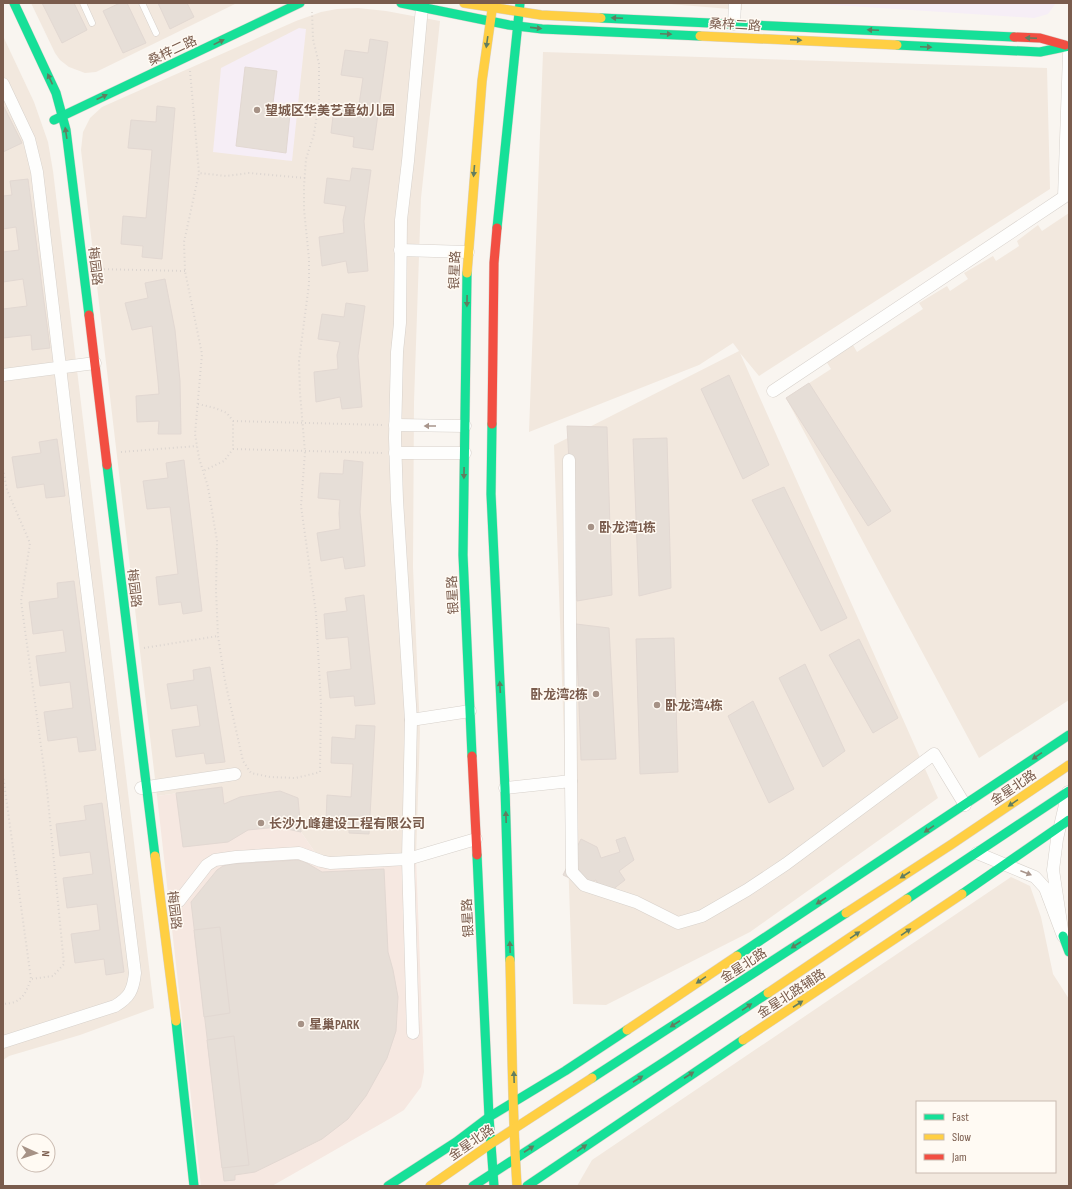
<svg xmlns="http://www.w3.org/2000/svg" width="1072" height="1189" viewBox="0 0 1072 1189" font-family="'Sofia Sans Condensed','Noto Sans SC',sans-serif">
<style>
.residential{fill:#f2e8de;fill-rule:evenodd}
.commercial{fill:#f6e8e1}
.education{fill:#f6eef6}
.building{fill:#e6ded7;stroke:#e2d8d2}
.lines{fill:none;stroke-linecap:round;stroke-linejoin:round}
.lane-casing{stroke:#d7d1cb;stroke-width:7}
.street-casing{stroke:#d7d1cb;stroke-width:13}
.fast-casing{stroke:#d9d2cb;stroke-width:10}
.slow-casing{stroke:#d9d2cb;stroke-width:10}
.jam-casing{stroke:#d9d2cb;stroke-width:10}
.path{stroke:#dcd5d0;stroke-width:2;stroke-dasharray:1 3;stroke-linecap:butt}
.lane{stroke:#fefefd;stroke-width:6}
.street{stroke:#fefefd;stroke-width:12}
.fast{stroke:#16e098;stroke-width:9}
.slow{stroke:#ffcf43;stroke-width:9}
.jam{stroke:#f24e42;stroke-width:9}
.oneway{fill:#617d60}
.oneway2{fill:#a8958b}
.poi-dot{fill:#a69286;stroke:#fffaf3;stroke-width:1.5}
.labels{text-anchor:middle;stroke-width:3;stroke-linejoin:round;paint-order:stroke}
.street-label{font-size:13px;fill:#7a5c4d;stroke:#fffaf3}
.poi-label{font-size:13px;font-weight:bold;fill:#7a5c4d;stroke:#fffaf3;text-anchor:start}
</style>
<rect width="100%" height="100%" fill="#f9f5f0"/>
<g class="residential">
<path d="M31 3H237L96 72 85 73 69 67 60 60 55 53Z"/>
<path d="M657 3H742V10Z"/>
<path d="M358 8 386 11 440 21 421 198 414 402 413 567 420 732 416 857 321 861 301 832 298 798 224 804 222 787 157 796 81 150 83 132 90 118 102 107 296 21 321 12 337 9Z"/>
<path d="M3 36 34 102 48 142 53 171 154 1008 80 1035 9 1056 3 1060Z"/>
<path d="M543 52 1047 68 1050 189 759 376 740 353 938 798 750 932 606 1005 573 1004 554 445 739 351 733 343 699 365 529 432Z"/>
<path d="M1069 213V700L979 758 786 398 831 369 826 361 853 345 857 352 923 309 919 303 947 286 950 291 968 279 964 273 993 256 996 261 1019 246 1017 241 1038 225 1042 231Z"/>
<path d="M1011 877 1030 886 1041 917 1053 974 1069 999V1186H577L592 1160ZM917 1102H1055V1172H917Z"/>
</g>
<path class="commercial" d="M222 787 225 804 240 797 280 791 298 798 301 832 321 861 416 857 424 1072 421 1087 404 1110 391 1118 272 1186H201L157 796Z"/>
<g class="education">
<path d="M804 3H1056L1048 14 1034 18Z"/>
<path d="M299 28 306 29 292 161 213 152 221 68Z"/>
</g>
<g class="building">
<path d="M42 3H74L87 30 62 43Z"/>
<path d="M120 3H127L146 43 123 53 103 11Z"/>
<path d="M158 3H187L194 17 170 29Z"/>
<path d="M370 39 388 42 373 150 353 147 354 137 331 133 334 107 358 111 363 78 341 75 345 50 368 53Z"/>
<path d="M245 67 277 71 272 111 290 114 286 153 236 146Z"/>
<path d="M3 105 22 143 3 152Z"/>
<path d="M157 106 175 108 162 259 142 257 143 246 121 244 123 216 146 218 152 150 128 148 131 120 156 122Z"/>
<path d="M352 168 371 170 364 221 368 271 348 273 346 261 322 266 319 237 344 233 343 220 346 206 324 203 327 178 350 181Z"/>
<path d="M28 179 50 348 32 350 31 335 3 338V309L27 306 23 279 3 282V252L19 250 16 227 3 229V196L12 195 10 181Z"/>
<path d="M165 279 175 330 180 381 181 434H158L159 421 137 422 136 396 159 394 158 381 152 326 132 330 125 303 148 298 145 283Z"/>
<path d="M346 303 365 306 358 356 362 407 342 409 340 397 316 402 314 372 338 369 337 355 340 342 318 339 322 314 344 317Z"/>
<path d="M729 375 769 465 743 479 701 389Z"/>
<path d="M809 383 891 511 868 526 786 398Z"/>
<path d="M567 426 607 427 612 595 577 601Z"/>
<path d="M667 438 671 588 639 596 633 439Z"/>
<path d="M57 439 65 496 46 498 44 484 17 488 12 457 41 453 39 442Z"/>
<path d="M184 460 202 611 183 614 181 602 159 605 156 577 178 574 170 507 147 509 143 481 168 478 166 463Z"/>
<path d="M344 460 363 462 360 512 365 566 345 569 343 557 321 561 317 533 340 529 339 513 340 500 318 498 320 473 343 474Z"/>
<path d="M784 487 847 618 821 631 752 500Z"/>
<path d="M74 581 96 750 79 752 77 737 48 741 44 712 73 708 70 682 40 686 36 656 66 652 63 630 33 634 29 602 58 598 57 583Z"/>
<path d="M364 595 375 704 355 706 354 696 330 698 327 672 351 669 348 637 326 639 324 614 347 611 345 598Z"/>
<path d="M576 624 609 628 616 759 581 760Z"/>
<path d="M674 638 678 772 640 774 636 639Z"/>
<path d="M859 639 898 718 873 733 829 655Z"/>
<path d="M805 664 845 751 823 767 779 678Z"/>
<path d="M210 667 225 762 206 764 204 753 176 757 172 730 200 726 197 705 171 709 167 684 194 680 193 670Z"/>
<path d="M753 701 794 789 769 803 728 716Z"/>
<path d="M356 725 375 726 369 834 349 833V823L326 822 327 795 351 797 353 764 331 763 332 737 355 739Z"/>
<path d="M222 787 224 804 240 797 280 791 298 798 301 832 278 827 248 830 228 842 183 847 176 793Z"/>
<path d="M102 803 124 972 106 975 104 959 75 963 71 934 100 930 97 904 67 908 63 878 93 874 90 852 60 856 56 824 86 820 84 806Z"/>
<path d="M625 837 634 860 619 871 625 880 603 897 596 880 584 885 563 875 581 839 597 847 601 858 620 852 616 840Z"/>
<path d="M298 860 305 862 322 872 384 869 388 952 393 970 398 997 396 1031 387 1058 366 1096 348 1119 322 1139 296 1152 255 1172 235 1175V1180L224 1181 191 902 217 870 223 866 232 864Z"/>
<path d="M220 927 230 1013 204 1017 194 930Z"/>
<path d="M234 1036 249 1165 222 1168 207 1040Z"/>
</g>
<g class="lines">
<defs>
<g id="lane">
<path d="M83 3 92 23"/>
<path d="M142 3 156 33"/>
</g>
<g id="street">
<path d="M734 24 735 3"/>
<path d="M3 84 29 139 37 172 78 519 135 973C133 990 130 997 115 1006L3 1042"/>
<path d="M400 250 468 252"/>
<path d="M3 375 95 363"/>
<path d="M773 391 1064 197 1069 54"/>
<path d="M395 425 465 426"/>
<path d="M395 453H465"/>
<path d="M569 460 571 781"/>
<path d="M411 720 470 711"/>
<path d="M141 788 235 774"/>
<path d="M505 788 571 781 572 872 584 885 636 902 678 923 702 916 747 890 786 864 934 754 965 805"/>
<path d="M977 853 1035 877 1045 888 1063 936 1053 870 1057 839 1068 792"/>
<path d="M179 901 207 865 215 860 236 857 299 853 321 861 330 863 408 859 476 839"/>
<path d="M413 1033 408 859 411 720 397 500 395 438 397 352 400 323 401 220 408 161 422 7"/>
</g>
<g id="fast">
<path d="M14 3 56 93 66 130 89 315"/>
<path d="M401 3 509 25 542 29 700 36"/>
<path d="M601 18 1014 37"/>
<path d="M897 45 1040 52 1069 46"/>
<path d="M54 120 300 3"/>
<path d="M497 228 520 3"/>
<path d="M467 273 463 555 472 756"/>
<path d="M492 424 491 494 505 788 510 960"/>
<path d="M107 465 155 856"/>
<path d="M477 855 489 1117 494 1186"/>
<path d="M962 894 1069 820"/>
<path d="M907 899 1069 791"/>
<path d="M1063 936 1069 952"/>
<path d="M737 956 1069 735"/>
<path d="M176 1021 194 1186"/>
<path d="M592 1078 846 913"/>
<path d="M388 1186 456 1142 489 1117 565 1071 627 1030"/>
<path d="M473 1186 667 1060 768 993"/>
<path d="M527 1186 743 1040"/>
</g>
<g id="slow">
<path d="M464 3 541 15 601 18"/>
<path d="M700 36 897 45"/>
<path d="M467 273 482 81 493 3"/>
<path d="M155 856 176 1021"/>
<path d="M846 913 952 844 1069 765"/>
<path d="M510 960C512 1035 512 1111 517 1186"/>
<path d="M768 993 907 899"/>
<path d="M627 1030 737 956"/>
<path d="M743 1040 962 894"/>
<path d="M430 1186 492 1143 592 1078"/>
</g>
<g id="jam">
<path d="M1014 37 1040 38 1065 45"/>
<path d="M89 315 107 465"/>
<path d="M492 424 494 263 497 228"/>
<path d="M472 756 477 855"/>
</g>
</defs>
<use href="#lane" class="lane-casing"/>
<use href="#street" class="street-casing"/>
<use href="#fast" class="fast-casing"/>
<use href="#slow" class="slow-casing"/>
<use href="#jam" class="jam-casing"/>
<g class="path">
<path d="M190 71 199 173"/>
<path d="M305 178 249 173 226 176 199 173 184 242 185 271 202 354 195 434 199 458 208 487 217 541 216 591 218 636 225 681 243 761 251 773 270 777 296 778 320 772 321 704 316 613 301 506 305 452 300 393 299 361 309 284V259L304 209V186L306 159 314 134 319 101V64L313 39 312 12"/>
<path d="M96 269 185 271"/>
<path d="M198 404 215 408 227 413 233 421V449L224 461 203 471"/>
<path d="M233 421 384 425"/>
<path d="M233 449 384 453"/>
<path d="M121 452 197 446"/>
<path d="M3 469 7 490 30 543 21 601 47 790 64 964 53 976 31 979"/>
<path d="M144 648 218 636"/>
<path d="M3 775 31 979C25 995 22 1003 3 1004"/>
</g>
<use href="#lane" class="lane"/>
<use href="#street" class="street"/>
<use href="#fast" class="fast"/>
<use href="#slow" class="slow"/>
<use href="#jam" class="jam"/>
</g>
<defs><path id="oneway-solid" d="M-6-.8H1V-3.2L6.5 0L1 3.2V.8H-6Z"/></defs>
<g class="oneway">
<use href="#oneway-solid" transform="translate(617 18) rotate(-177)"/>
<use href="#oneway-solid" transform="translate(536 28) rotate(6)"/>
<use href="#oneway-solid" transform="translate(873 30) rotate(-177)"/>
<use href="#oneway-solid" transform="translate(666 34) rotate(3)"/>
<use href="#oneway-solid" transform="translate(1031 38) rotate(-177)"/>
<use href="#oneway-solid" transform="translate(796 40) rotate(3)"/>
<use href="#oneway-solid" transform="translate(219 42) rotate(-26)"/>
<use href="#oneway-solid" transform="translate(487 42) rotate(98)"/>
<use href="#oneway-solid" transform="translate(926 47) rotate(3)"/>
<use href="#oneway-solid" transform="translate(50 79) rotate(-115)"/>
<use href="#oneway-solid" transform="translate(102 97) rotate(-25)"/>
<use href="#oneway-solid" transform="translate(66 133) rotate(-99)"/>
<use href="#oneway-solid" transform="translate(474 171) rotate(95)"/>
<use href="#oneway-solid" transform="translate(467 301) rotate(91)"/>
<use href="#oneway-solid" transform="translate(464 473) rotate(91)"/>
<use href="#oneway-solid" transform="translate(500 687) rotate(-93)"/>
<use href="#oneway-solid" transform="translate(1037 756) rotate(146)"/>
<use href="#oneway-solid" transform="translate(1013 803) rotate(146)"/>
<use href="#oneway-solid" transform="translate(506 817) rotate(-92)"/>
<use href="#oneway-solid" transform="translate(929 829) rotate(146)"/>
<use href="#oneway-solid" transform="translate(905 875) rotate(147)"/>
<use href="#oneway-solid" transform="translate(821 901) rotate(147)"/>
<use href="#oneway-solid" transform="translate(906 932) rotate(-34)"/>
<use href="#oneway-solid" transform="translate(855 935) rotate(-34)"/>
<use href="#oneway-solid" transform="translate(796 945) rotate(147)"/>
<use href="#oneway-solid" transform="translate(510 947) rotate(-92)"/>
<use href="#oneway-solid" transform="translate(701 980) rotate(146)"/>
<use href="#oneway-solid" transform="translate(798 1004) rotate(-33)"/>
<use href="#oneway-solid" transform="translate(747 1007) rotate(-34)"/>
<use href="#oneway-solid" transform="translate(675 1024) rotate(147)"/>
<use href="#oneway-solid" transform="translate(689 1075) rotate(-33)"/>
<use href="#oneway-solid" transform="translate(514 1077) rotate(-92)"/>
<use href="#oneway-solid" transform="translate(638 1079) rotate(-33)"/>
<use href="#oneway-solid" transform="translate(582 1148) rotate(-35)"/>
<use href="#oneway-solid" transform="translate(529 1149) rotate(-33)"/>
</g>
<g class="oneway2">
<use href="#oneway-solid" transform="translate(430 426) rotate(-180)"/>
<use href="#oneway-solid" transform="translate(1026 873) rotate(21)"/>
</g>
<g class="poi-dot">
<circle cx="257" cy="110" r="4"/>
<circle cx="591" cy="527" r="4"/>
<circle cx="596" cy="694" r="4"/>
<circle cx="657" cy="705" r="4"/>
<circle cx="261" cy="823" r="4"/>
<circle cx="301" cy="1024" r="4"/>
</g>
<g class="labels">
<g class="street-label">
<text transform="translate(735 24) rotate(3)" y="5">桑梓二路</text>
<text transform="translate(172 50) rotate(-25)" y="5">桑梓二路</text>
<text transform="translate(96 266) rotate(83)" y="5">梅园路</text>
<text transform="translate(454 270) rotate(-88)" y="5">银星路</text>
<text transform="translate(135 588) rotate(83)" y="5">梅园路</text>
<text transform="translate(452 595) rotate(-93)" y="5">银星路</text>
<text transform="translate(1013 787) rotate(-34)" y="5">金星北路</text>
<text transform="translate(175 910) rotate(83)" y="5">梅园路</text>
<text transform="translate(467 918) rotate(-93)" y="5">银星路</text>
<text transform="translate(743 965) rotate(-33)" y="5">金星北路</text>
<text transform="translate(791 993) rotate(-33)" y="5">金星北路辅路</text>
<text transform="translate(471 1142) rotate(-35)" y="5">金星北路</text>
</g>
<g class="poi-label">
<text x="265" y="115">望城区华美艺童幼儿园</text>
<text x="599" y="532">卧龙湾1栋</text>
<text x="588" y="699" text-anchor="end">卧龙湾2栋</text>
<text x="665" y="710">卧龙湾4栋</text>
<text x="269" y="828">长沙九峰建设工程有限公司</text>
<text x="309" y="1029">星巢PARK</text>
</g>
</g>
<rect width="1072" height="1189" fill="none" stroke="#7a5c4d" stroke-width="8"/>
<rect x="916" y="1101" width="140" height="72" fill="#fffaf3" stroke="#cabbb1"/>
<rect x="924" y="1114" width="20" height="6" fill="#16e098" stroke="#cabbb1"/>
<text x="952" y="1121" font-size="12" fill="#7a5c4d">Fast</text>
<rect x="924" y="1134" width="20" height="6" fill="#ffcf43" stroke="#cabbb1"/>
<text x="952" y="1141" font-size="12" fill="#7a5c4d">Slow</text>
<rect x="924" y="1154" width="20" height="6" fill="#f24e42" stroke="#cabbb1"/>
<text x="952" y="1161" font-size="12" fill="#7a5c4d">Jam</text>
<g transform="translate(36 1153) rotate(93)"><circle r="19" fill="#fffaf3" stroke="#cabbb1"/>
<path d="M0-3L7 15L0 10L-7 15Z" fill="#a69286"/>
<text y="-6" font-size="11" font-weight="bold" text-anchor="middle" fill="#7a5c4d">N</text>
</g>
</svg>
